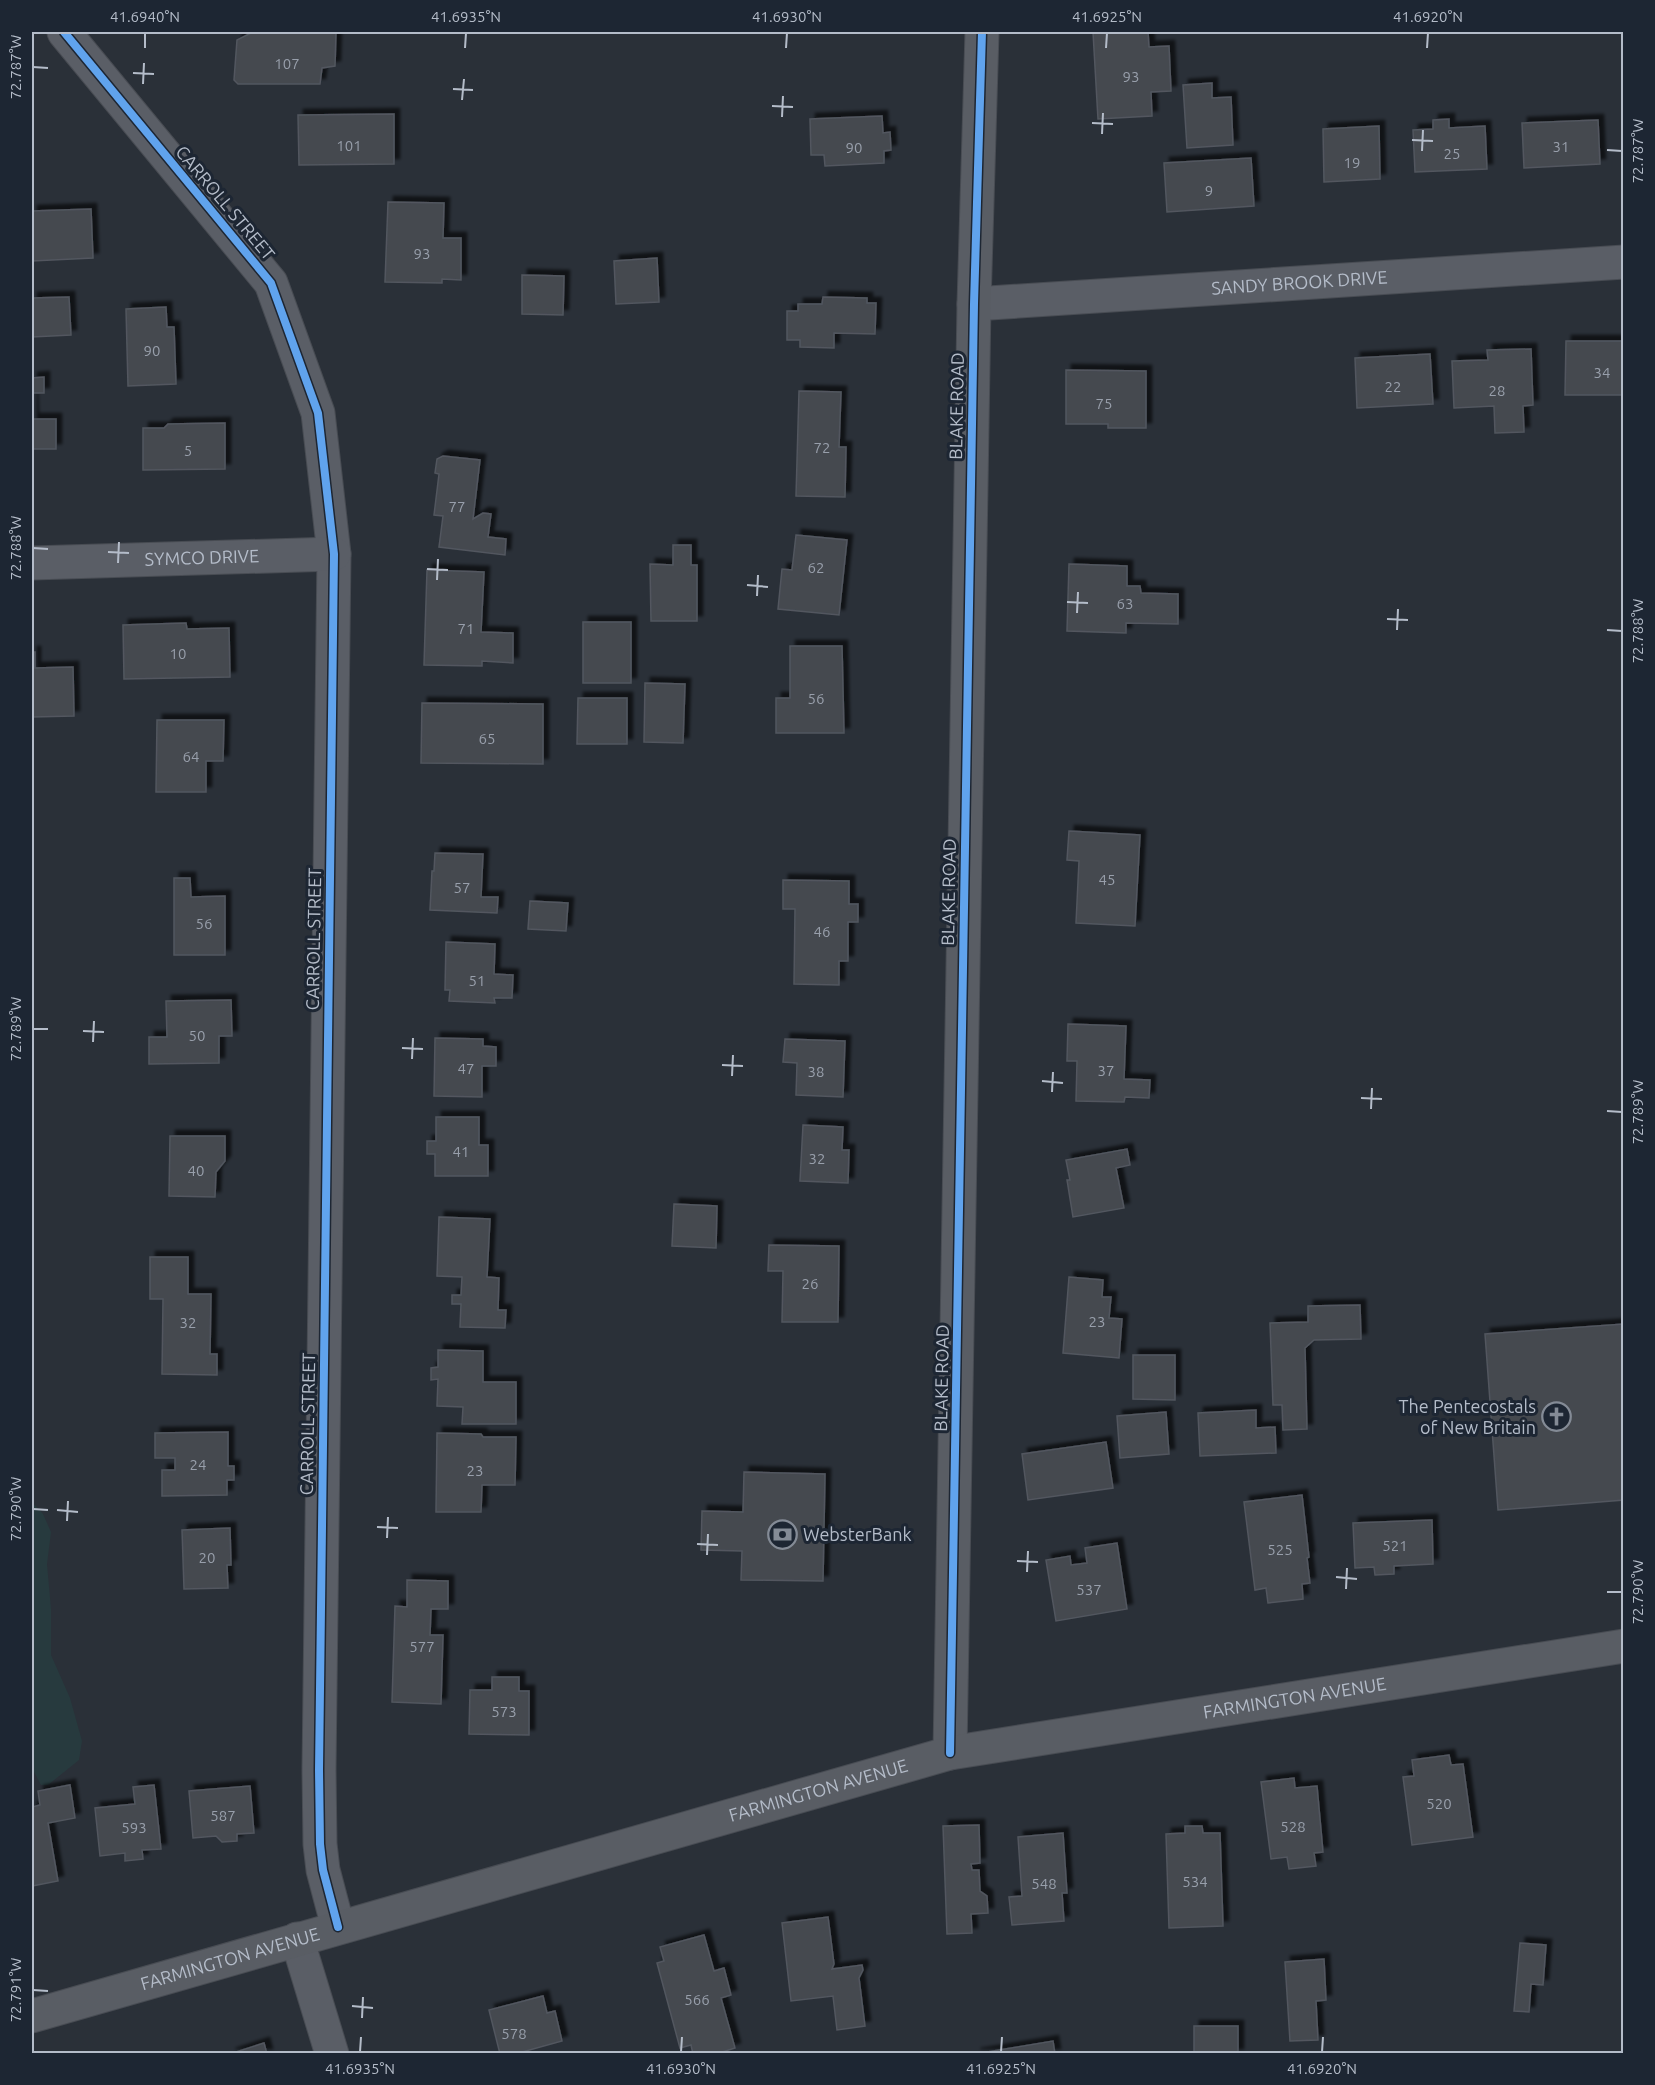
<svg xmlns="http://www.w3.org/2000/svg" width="1655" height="2085" viewBox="0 0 1655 2085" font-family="Ubuntu,sans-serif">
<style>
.green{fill:#273a3e}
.building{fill:#444950;stroke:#52575f;stroke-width:1.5;filter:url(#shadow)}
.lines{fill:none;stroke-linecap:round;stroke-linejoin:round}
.street-casing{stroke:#484c53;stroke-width:35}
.secondary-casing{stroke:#484c53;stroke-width:35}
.street{stroke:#5a5e66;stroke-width:33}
.secondary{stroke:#595d64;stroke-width:33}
.cycleway-casing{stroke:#1d2633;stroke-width:11}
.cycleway{stroke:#60a3ed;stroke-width:8}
.ticks{fill:none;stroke:#b4bcc9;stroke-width:2}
.labels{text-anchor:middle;stroke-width:6;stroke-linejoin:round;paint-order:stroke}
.number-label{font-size:15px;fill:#989fab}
.street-label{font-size:18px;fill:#b4bcc9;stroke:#1d2633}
.poi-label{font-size:18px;fill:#b4bcc9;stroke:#1d2633;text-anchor:end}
.neatline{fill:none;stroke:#b4bcc9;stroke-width:2}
.ticks-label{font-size:15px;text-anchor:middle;fill:#b4bcc9}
</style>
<defs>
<filter id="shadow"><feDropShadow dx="5.5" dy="-5.5" stdDeviation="1.5" flood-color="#0009"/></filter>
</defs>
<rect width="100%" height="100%" fill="#2a3038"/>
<path class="green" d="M32 1502 43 1514 51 1532 47 1564 51 1609V1655L70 1698 82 1741 79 1760 48 1785H41L32 1768Z"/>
<g class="building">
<path d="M253 32H336L335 66 322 68 320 84H238L234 80 237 40Z"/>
<path d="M1093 32H1148L1149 47 1169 46 1171 91 1151 92 1152 116 1098 119Z"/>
<path d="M1212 83V98L1231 97 1233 145 1187 148 1183 85Z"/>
<path d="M394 114V164L299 165 298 115Z"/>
<path d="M882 116 883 133 890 132 891 150 884 151V163L825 166 824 155H811L810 119Z"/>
<path d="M1449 119V128L1485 126 1487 169 1415 172 1413 130 1433 129V120Z"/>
<path d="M1598 120 1600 164 1524 168 1522 123Z"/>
<path d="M1379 126 1380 179 1324 182 1323 129Z"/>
<path d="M1251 158 1254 206 1167 212 1164 163Z"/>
<path d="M388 202 444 203 443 238H461V280L442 279V283L385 282Z"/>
<path d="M91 209 93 258 32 261V211Z"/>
<path d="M657 258 659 302 616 304 614 261Z"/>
<path d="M522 275 564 276 563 315 522 314Z"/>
<path d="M69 297 71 335 32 337V298Z"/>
<path d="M823 297 867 298V303H876L875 334 834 333V348L800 347V340H787V311H798V304H822Z"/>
<path d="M166 307 167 327H174L176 384 128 386 126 309Z"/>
<path d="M1566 341H1624V395H1565Z"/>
<path d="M1531 349 1533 405 1523 406 1524 432 1495 433 1494 406 1454 408 1452 361 1488 360 1487 350Z"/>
<path d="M1430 354 1433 404 1357 408 1355 358Z"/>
<path d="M1066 370 1146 371V428H1108V424H1066Z"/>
<path d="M44 377V393H32L33 419H56V449H32V378Z"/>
<path d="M799 391 841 392 839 447H846L845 497 796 496Z"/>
<path d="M225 423V469L143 470V428H164L168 424Z"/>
<path d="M443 456 480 460 473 519 483 513 491 514 488 537 506 539 505 555 439 547 443 516 434 515 439 474 435 473 437 459Z"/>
<path d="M796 535 847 540 839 615 778 609 782 569 792 570Z"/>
<path d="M673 545H691V565H697V621H651L650 564 673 565Z"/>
<path d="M1069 564 1127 566V586H1140L1141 593 1178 594V624L1126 623V633L1067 631Z"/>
<path d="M427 570 484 572 481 632 513 633V663L482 661V666L424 665Z"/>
<rect x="583" y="622" width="48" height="61"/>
<path d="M186 623 187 629 229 628 230 677 124 679 123 625Z"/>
<path d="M790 646H842L844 733H776V698H790Z"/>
<path d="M32 652H35V668L73 667 74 716 32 717Z"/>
<path d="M645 683 685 684 683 743 644 742Z"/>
<path d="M578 698H627V744H577Z"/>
<path d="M422 703 543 704V764L421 763Z"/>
<path d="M157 720H224L223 761H206V792H156Z"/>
<path d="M1069 831 1140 835 1135 926 1076 923 1079 861 1067 860Z"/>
<path d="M435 853 483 854 481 897H498L497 913 430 910 432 871H434Z"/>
<path d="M174 878H190L191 897 225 896V955H174Z"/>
<path d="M783 880 849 881V904H858V922H848V961H839V985L794 984 795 909H783Z"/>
<path d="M530 901 568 903 566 931 528 929Z"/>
<path d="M446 942 495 944 494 974 513 975 512 998H494L495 1003 449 1001 450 990H445Z"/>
<path d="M231 1000 232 1036H219V1063L149 1064V1037H167L166 1001Z"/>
<path d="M1068 1024 1126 1026 1124 1079 1150 1080 1149 1098 1125 1097 1124 1102 1076 1101 1077 1061H1067Z"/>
<path d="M435 1038 483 1039V1046L496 1047V1066H482V1097L434 1096Z"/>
<path d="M785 1039 845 1041 843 1097 796 1095 797 1063 783 1062Z"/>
<path d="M436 1117H479V1145H488V1176H435V1154H427V1141H436Z"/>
<path d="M803 1125 843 1127 842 1150H849L848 1183 800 1181Z"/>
<path d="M170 1136H225V1161L216 1172 215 1197 169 1196Z"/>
<path d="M1127 1149 1130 1165 1116 1168 1124 1208 1073 1217 1067 1180H1070L1066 1160Z"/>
<path d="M674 1204 717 1206 716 1248 672 1246Z"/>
<path d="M439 1217 490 1219 487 1277 499 1278 498 1310H506L505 1328 460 1327 461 1304H452V1295H461L462 1277 437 1276Z"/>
<path d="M769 1245 839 1246 838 1322H782L783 1271H768Z"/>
<path d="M150 1257H188V1294H211L210 1354H217V1375L162 1374 163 1299H150Z"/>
<path d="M1069 1277 1103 1280 1102 1297H1111L1109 1318 1122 1319 1119 1358 1063 1353Z"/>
<path d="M1360 1305 1361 1339 1314 1340 1305 1348 1307 1429 1283 1430 1282 1405H1273L1270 1323 1308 1322V1306Z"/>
<path d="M1624 1324V1500L1498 1510 1485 1334Z"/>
<path d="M438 1350 483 1351V1382H516V1424H462L463 1407 437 1406 438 1379 431 1380V1368L438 1367Z"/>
<path d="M1133 1355H1175V1400L1133 1399Z"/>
<path d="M1256 1410V1428L1275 1427 1276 1453 1200 1456 1198 1413Z"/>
<path d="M1166 1412 1169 1454 1120 1458 1117 1416Z"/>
<path d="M228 1432V1466H234V1480H227V1495L162 1496V1470H175V1458H155V1433Z"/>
<path d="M437 1433 481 1434 483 1437H516L515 1485H482L481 1512H436Z"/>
<path d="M1106 1442 1113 1488 1028 1500 1022 1454Z"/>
<path d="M744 1472 825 1474 823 1581 741 1580 742 1551 701 1550 702 1511 743 1512Z"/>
<path d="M1302 1495 1309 1557 1307 1558 1310 1583 1302 1584 1303 1599 1268 1603 1266 1588 1255 1590 1244 1502Z"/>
<path d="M1432 1520 1433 1564 1394 1566V1574L1375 1575 1374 1567 1355 1568 1353 1523Z"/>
<path d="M230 1528 231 1565H227L228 1588 184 1589 182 1530Z"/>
<path d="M1117 1543 1127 1609 1056 1621 1046 1560 1070 1556 1071 1565 1087 1563 1085 1548Z"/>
<path d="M407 1580 448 1581V1609H431L430 1635H443L441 1704 392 1702 395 1606 407 1607Z"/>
<path d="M492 1677H519V1691H529V1735L469 1734 470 1690H492Z"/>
<path d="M1449 1755 1451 1765 1463 1764 1473 1837 1412 1845 1403 1777 1414 1776 1412 1760Z"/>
<path d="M1294 1778 1295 1788 1317 1786 1323 1852 1314 1853 1316 1866 1289 1869 1287 1857 1271 1859 1261 1782Z"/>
<path d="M70 1785 75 1818 48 1823 58 1881 32 1886V1807L40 1805 38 1791Z"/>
<path d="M154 1785 161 1849 142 1850 143 1859 125 1861V1853L100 1856 95 1808 135 1804 133 1787Z"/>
<path d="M250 1786 254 1833 237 1834V1841L222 1842 216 1836 193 1838 189 1791Z"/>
<path d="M979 1825 980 1863 971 1864 972 1870H979L980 1891 987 1896 988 1913 971 1914 972 1933 947 1934 943 1826Z"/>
<path d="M1185 1826H1202L1203 1833H1220L1223 1926 1169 1928 1166 1834 1185 1833Z"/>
<path d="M1063 1833 1067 1893H1062L1064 1921 1012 1925 1009 1897 1022 1896 1018 1837Z"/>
<path d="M828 1917 834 1964 832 1969 862 1965 863 1970 859 1978 865 2026 837 2030 833 1996 791 2001 782 1923Z"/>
<path d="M704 1935 714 1971 724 1968 731 1995 721 1998 735 2048 716 2054H693L691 2045 680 2048 657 1963 664 1961 660 1947Z"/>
<path d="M1520 1943 1546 1945 1543 1985 1531 1984 1529 2012 1514 2011Z"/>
<path d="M1324 1959 1326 2000 1316 2001 1318 2040 1290 2041 1285 1962Z"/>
<path d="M543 1996 547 2013 555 2011 562 2041 515 2054H500L489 2010Z"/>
<rect x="1194" y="2026" width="44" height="28"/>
<path d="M1053 2041 1055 2054H975Z"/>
<path d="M264 2043 267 2054H230Z"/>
</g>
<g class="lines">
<defs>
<g id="street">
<path d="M64 32 271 283 318 413 334 554 319 1770 320 1844 323 1870 338 1927"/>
<path id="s1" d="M974 304 1624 262"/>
<path id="s2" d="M32 563 334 554"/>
<path d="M297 1939 332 2054"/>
</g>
<g id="secondary">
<path d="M950 1753 974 304 982 32"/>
<path id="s3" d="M32 2016 950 1753 1624 1646"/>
</g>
</defs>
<use href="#street" class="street-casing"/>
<use href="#secondary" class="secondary-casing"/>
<use href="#street" class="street"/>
<use href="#secondary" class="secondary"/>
<defs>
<g id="cycleway">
<path d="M64 32 271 283 318 413 334 554 319 1770 320 1844 323 1870 338 1927"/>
<path d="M950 1753 974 304 982 32"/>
</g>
</defs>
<use href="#cycleway" class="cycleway-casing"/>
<use href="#cycleway" class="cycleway"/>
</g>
<path class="ticks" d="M145 48V33M465 48 466 33M786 48 787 33M1106 48 1107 33M1427 48 1428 33M33 67 48 68M133 73 154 74M143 84 144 63M453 89 473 90M462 100 464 79M772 106 793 107M782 117 783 96M1092 123 1113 124M1102 134 1103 113M1412 140 1433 141M1607 150 1622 151M1422 151 1423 130M33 548 48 549M108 552 129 553M118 563 119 542M427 569 448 570M437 580 438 559M747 585 768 587M757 596 758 575M1067 602 1088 603M1077 613 1078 592M1387 619 1408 620M1397 630 1398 609M1607 630 1622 631M33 1029H48M83 1031 104 1032M93 1042 94 1021M402 1048 423 1049M412 1059 413 1038M722 1065 743 1066M732 1076 733 1055M1042 1081 1063 1083M1052 1092 1053 1072M1361 1098 1382 1099M1371 1109 1372 1088M1607 1111 1622 1112M33 1509 48 1510M57 1510 78 1512M67 1521 68 1501M377 1527 398 1528M387 1538 388 1517M697 1544 718 1545M707 1555 708 1534M1017 1561 1038 1562M1027 1572 1028 1551M1336 1577 1357 1579M1346 1589 1347 1568M1607 1592H1622M33 1990 48 1991M352 2006 373 2008M362 2018 363 1997M360 2052 361 2037M681 2052 682 2037M1001 2052 1002 2037M1322 2052 1323 2037"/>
<defs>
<symbol id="church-ring" viewBox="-11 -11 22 22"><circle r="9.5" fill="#1d2633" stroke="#848b96" stroke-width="1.5"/><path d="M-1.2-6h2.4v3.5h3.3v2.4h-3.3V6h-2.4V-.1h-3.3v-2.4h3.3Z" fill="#848b96"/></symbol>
<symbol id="bank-ring" viewBox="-11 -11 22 22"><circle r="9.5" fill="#1d2633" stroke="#848b96" stroke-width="1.5"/><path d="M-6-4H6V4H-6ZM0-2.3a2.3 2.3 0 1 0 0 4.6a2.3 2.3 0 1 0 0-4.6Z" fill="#848b96"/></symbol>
</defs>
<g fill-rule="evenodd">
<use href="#church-ring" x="1540" y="1400" width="33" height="33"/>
<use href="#bank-ring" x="766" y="1518" width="33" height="33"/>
</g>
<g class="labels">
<g class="number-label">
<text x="287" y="69">107</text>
<text x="1131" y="82">93</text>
<text x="349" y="151">101</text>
<text x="1561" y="152">31</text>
<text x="854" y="153">90</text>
<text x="1452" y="159">25</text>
<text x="1352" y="168">19</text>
<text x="1209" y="196">9</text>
<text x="422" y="259">93</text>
<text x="152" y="356">90</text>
<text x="1602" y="378">34</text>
<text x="1393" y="392">22</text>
<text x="1497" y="396">28</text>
<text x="1104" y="409">75</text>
<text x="822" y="453">72</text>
<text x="188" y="456">5</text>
<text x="457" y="512">77</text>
<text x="816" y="573">62</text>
<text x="1125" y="609">63</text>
<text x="466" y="634">71</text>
<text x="178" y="659">10</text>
<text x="816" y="704">56</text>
<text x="487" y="744">65</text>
<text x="191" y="762">64</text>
<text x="1107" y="885">45</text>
<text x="462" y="893">57</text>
<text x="204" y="929">56</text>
<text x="822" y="937">46</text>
<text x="477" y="986">51</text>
<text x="197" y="1041">50</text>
<text x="466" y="1074">47</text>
<text x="1106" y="1076">37</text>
<text x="816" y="1077">38</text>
<text x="461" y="1157">41</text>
<text x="817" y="1164">32</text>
<text x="196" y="1176">40</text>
<text x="810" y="1289">26</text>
<text x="1097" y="1327">23</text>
<text x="188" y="1328">32</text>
<text x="198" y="1470">24</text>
<text x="475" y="1476">23</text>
<text x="1395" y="1551">521</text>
<text x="1280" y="1555">525</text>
<text x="207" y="1563">20</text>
<text x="1089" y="1595">537</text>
<text x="422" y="1652">577</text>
<text x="504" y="1717">573</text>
<text x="1439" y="1809">520</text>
<text x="223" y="1821">587</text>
<text x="1293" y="1832">528</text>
<text x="134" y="1833">593</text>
<text x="1195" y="1887">534</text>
<text x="1044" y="1889">548</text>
<text x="697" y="2005">566</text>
<text x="514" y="2039">578</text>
</g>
<g class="street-label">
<text transform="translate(225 203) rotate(50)" y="6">CARROLL STREET</text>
<text dy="6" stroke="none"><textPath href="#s1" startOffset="326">SANDY BROOK DRIVE</textPath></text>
<text transform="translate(957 406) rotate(-89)" y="6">BLAKE ROAD</text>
<text dy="6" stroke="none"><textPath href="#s2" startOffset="170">SYMCO DRIVE</textPath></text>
<text transform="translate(949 892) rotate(-89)" y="6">BLAKE ROAD</text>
<text transform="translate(314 939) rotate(-89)" y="6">CARROLL STREET</text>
<text transform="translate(942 1378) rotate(-89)" y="6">BLAKE ROAD</text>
<text transform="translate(308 1424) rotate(-89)" y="6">CARROLL STREET</text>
<text dy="6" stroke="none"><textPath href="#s3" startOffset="1304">FARMINGTON AVENUE</textPath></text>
<text dy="6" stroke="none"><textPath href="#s3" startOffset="818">FARMINGTON AVENUE</textPath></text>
<text dy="6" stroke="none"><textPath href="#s3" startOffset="206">FARMINGTON AVENUE</textPath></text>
</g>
<g class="poi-label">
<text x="1536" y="1413">The Pentecostals<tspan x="1536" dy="21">of New Britain</tspan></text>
<text x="803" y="1541" text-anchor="start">WebsterBank</text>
</g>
</g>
<rect width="1655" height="2085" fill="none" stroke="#1d2633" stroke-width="66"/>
<rect x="33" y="33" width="1589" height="2019" class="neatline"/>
<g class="ticks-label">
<text x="145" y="22">41.6940°N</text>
<text x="466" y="22">41.6935°N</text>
<text x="787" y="22">41.6930°N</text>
<text x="1107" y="22">41.6925°N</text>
<text x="1428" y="22">41.6920°N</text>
<text transform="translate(16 67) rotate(-90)" y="5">72.787°W</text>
<text transform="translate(1638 151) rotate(-90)" y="5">72.787°W</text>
<text transform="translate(16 548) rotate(-90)" y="5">72.788°W</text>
<text transform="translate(1638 631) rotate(-90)" y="5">72.788°W</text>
<text transform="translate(16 1029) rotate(-90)" y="5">72.789°W</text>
<text transform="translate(1638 1112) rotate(-90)" y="5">72.789°W</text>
<text transform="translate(16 1509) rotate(-90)" y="5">72.790°W</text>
<text transform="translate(1638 1592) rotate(-90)" y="5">72.790°W</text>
<text transform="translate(16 1990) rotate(-90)" y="5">72.791°W</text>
<text x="360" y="2074">41.6935°N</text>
<text x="681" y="2074">41.6930°N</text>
<text x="1001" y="2074">41.6925°N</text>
<text x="1322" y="2074">41.6920°N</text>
</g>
</svg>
